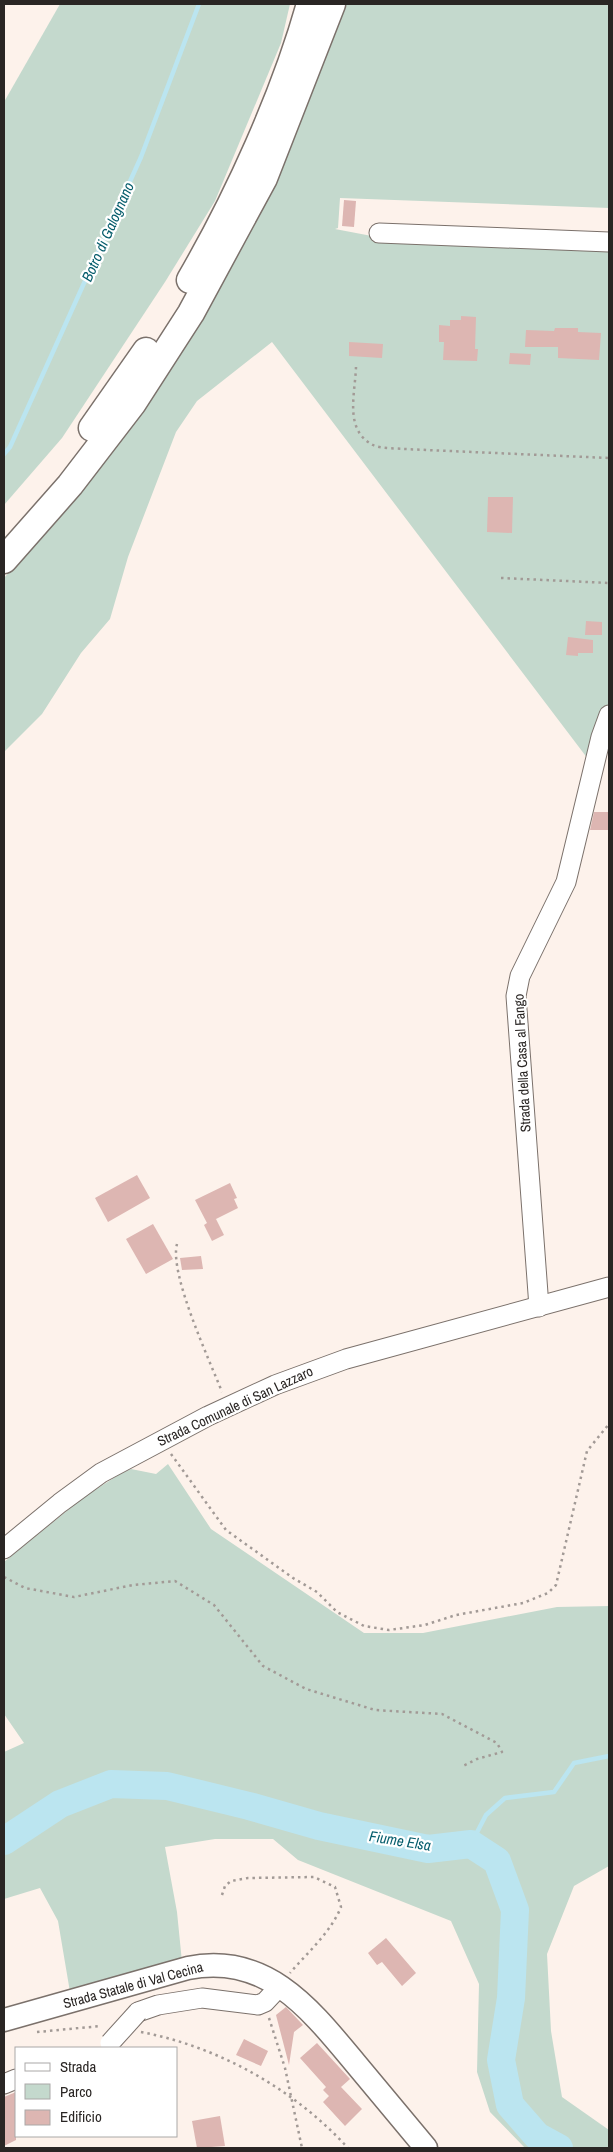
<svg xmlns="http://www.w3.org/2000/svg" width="613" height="2152" viewBox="0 0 613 2152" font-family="'Archivo Narrow',sans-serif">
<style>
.green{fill:#c4d9cd}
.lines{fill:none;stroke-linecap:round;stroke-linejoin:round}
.stream{stroke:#bbe5f0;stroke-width:4.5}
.river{stroke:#bbe5f0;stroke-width:28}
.building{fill:#ddb6b2}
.minor-casing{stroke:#7b716b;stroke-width:21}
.major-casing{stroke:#7b716b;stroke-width:25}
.highway-casing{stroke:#7b716b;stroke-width:29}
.path{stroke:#a29a96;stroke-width:2.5;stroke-dasharray:2.5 4;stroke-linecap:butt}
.minor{stroke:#fff;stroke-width:19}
.major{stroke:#fff;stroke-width:22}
.highway{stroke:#fff;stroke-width:26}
.minor-bridge-casing{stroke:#7b716b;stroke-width:21;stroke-linecap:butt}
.minor-bridge{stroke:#fff;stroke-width:19}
.labels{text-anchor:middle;stroke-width:4.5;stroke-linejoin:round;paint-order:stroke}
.street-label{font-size:14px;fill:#2a2624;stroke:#fff}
.water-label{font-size:15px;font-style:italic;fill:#065d6c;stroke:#fff}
</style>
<rect width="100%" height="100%" fill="#fdf2eb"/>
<g class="green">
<path d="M60 4H290L281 43 215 201 165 282 62 438 4 505V102Z"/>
<path d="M344 4H609V208L340 198 338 228 335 229 377 237 609 247V704L594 739 591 763 272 342 197 401 176 432 128 557 110 619 81 653 42 714 4 752V578L74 499 139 415 199 324Z"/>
<path d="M168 1464 211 1529 364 1633H423L557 1607 609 1606V1866L574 1886 547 1954 551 2031 562 2097 609 2130V2148H525L490 2112 477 2072 479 1984 451 1921 298 1860 273 1839H215L165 1847 177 1912 182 1962 70 1992 58 1921 40 1888 4 1899V1752L24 1743 4 1714V1562L84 1497 120 1474 131 1469 156 1474Z"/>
</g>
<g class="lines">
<g class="stream">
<path d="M4 454 10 447 141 157 199 4"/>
<path d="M471 1844 486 1815 505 1798 554 1792 574 1763 609 1756"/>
</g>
<path class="river" d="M4 1841 60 1804 111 1784 167 1786 249 1806 319 1826 428 1849 471 1844 497 1861 515 1910 511 1998 501 2060 510 2105 537 2136 559 2148"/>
</g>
<g class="building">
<path d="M344 200 356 201 354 227 342 226Z"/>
<path d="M461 316 476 317 475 349H478L477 361 443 360 444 342H439V325L450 326V320H461Z"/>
<path d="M555 328H578V332L601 333 599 360 558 358V347H525L526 330 554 331Z"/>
<path d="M349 342 383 344 382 358 349 356Z"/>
<path d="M510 353 531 354 530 365 509 364Z"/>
<path d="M488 497H513L512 533 487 532Z"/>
<path d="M586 621 602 622V635H585Z"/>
<path d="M568 637 593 640V653H578V656L566 655Z"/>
<path d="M594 812H609V830H590Z"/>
<path d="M137 1175 150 1198 108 1222 95 1198Z"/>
<path d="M230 1183 237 1198 234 1199 238 1208 210 1222 216 1219 224 1235 212 1241 204 1225 207 1223 195 1200Z"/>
<path d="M153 1224 173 1259 146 1274 126 1239Z"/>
<path d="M201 1256 203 1269 182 1270 180 1258Z"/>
<path d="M386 1938 416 1973 402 1986 382 1962 377 1965 368 1953Z"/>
<path d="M286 2007 303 2025 294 2032 289 2065 276 2015Z"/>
<path d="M244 2039 268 2051 261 2066 236 2055Z"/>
<path d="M317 2043 350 2079 341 2087 362 2109 345 2126 323 2102 329 2096 323 2090 326 2087 300 2058Z"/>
<path d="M16 2092V2140L4 2146V2097Z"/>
<path d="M220 2116 225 2146 197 2148 192 2121Z"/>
</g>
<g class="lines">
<defs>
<g id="minor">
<path d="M379 233 609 242"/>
<path d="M539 1307 516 996 520 976 566 882 601 737 609 715"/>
<path d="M4 1549 60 1503 101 1473 208 1416 275 1385 346 1359 609 1287"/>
<path d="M138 2012 158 2005 202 1998 258 2005 265 2002 280 1986"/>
<path d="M4 2084 16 2079"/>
</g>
<path id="major" d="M4 2020 188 1968C267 1952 311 2010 356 2064 379 2092 403 2120 426 2148"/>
<g id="highway">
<path d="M190 280C238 197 284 96 310 4"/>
<path d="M92 428 146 351"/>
<path d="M4 560 70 485 133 403 191 313 264 178 332 4"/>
</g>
</defs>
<use href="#minor" class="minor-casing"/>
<use href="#major" class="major-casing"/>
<use href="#highway" class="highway-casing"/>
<g class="path">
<path d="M356 367C355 395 344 430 373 445 381 449 395 448 404 449L609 458"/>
<path d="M501 578 609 583"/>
<path d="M177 1244C169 1274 210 1361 222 1392"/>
<path d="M171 1454 226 1530 293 1578 317 1592 337 1612 364 1626 389 1630 425 1625 456 1615 523 1603 548 1593 556 1585 587 1451 609 1424"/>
<path d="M4 1577 25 1588 74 1597 133 1585 175 1581 214 1605 263 1666 306 1689 375 1710 442 1714 497 1743 502 1752 477 1759 463 1766"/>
<path d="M222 1895 225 1886 231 1881 248 1878 314 1877 335 1887 341 1907C331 1932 308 1952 290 1973"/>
<path d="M269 2018 285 2068 302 2148"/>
<path d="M37 2032 101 2026"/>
<path d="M141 2032C220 2047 295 2090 348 2148"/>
</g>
<use href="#minor" class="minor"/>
<use href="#major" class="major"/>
<use href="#highway" class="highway"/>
<defs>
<path id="minor-bridge" d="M110 2043 138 2012"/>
</defs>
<use href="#minor-bridge" class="minor-bridge-casing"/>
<use href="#minor-bridge" class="minor-bridge"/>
</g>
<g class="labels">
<g class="street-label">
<text transform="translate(522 1063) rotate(-93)" y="5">Strada della Casa al Fango</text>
<text transform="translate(235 1406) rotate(-25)" y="5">Strada Comunale di San Lazzaro</text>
<text transform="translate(133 1985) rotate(-15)" y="5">Strada Statale di Val Cecina</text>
</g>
<g class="water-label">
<text transform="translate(108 232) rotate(-66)" y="5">Botro di Galognano</text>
<text transform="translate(400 1841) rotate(9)" y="5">Fiume Elsa</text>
</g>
</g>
<rect width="613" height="2152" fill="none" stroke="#2a2624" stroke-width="10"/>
<rect x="15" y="2047" width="162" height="90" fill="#ffffff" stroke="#aaa8a7"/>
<rect x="25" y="2063" width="25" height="8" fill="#ffffff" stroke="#aaa8a7"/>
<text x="60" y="2072" font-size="15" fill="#2a2624">Strada</text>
<rect x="25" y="2084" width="25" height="15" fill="#c4d9cd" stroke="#aaa8a7"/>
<text x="60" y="2097" font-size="15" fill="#2a2624">Parco</text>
<rect x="25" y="2110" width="25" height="15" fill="#ddb6b2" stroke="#aaa8a7"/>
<text x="60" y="2122" font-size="15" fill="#2a2624">Edificio</text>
</svg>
